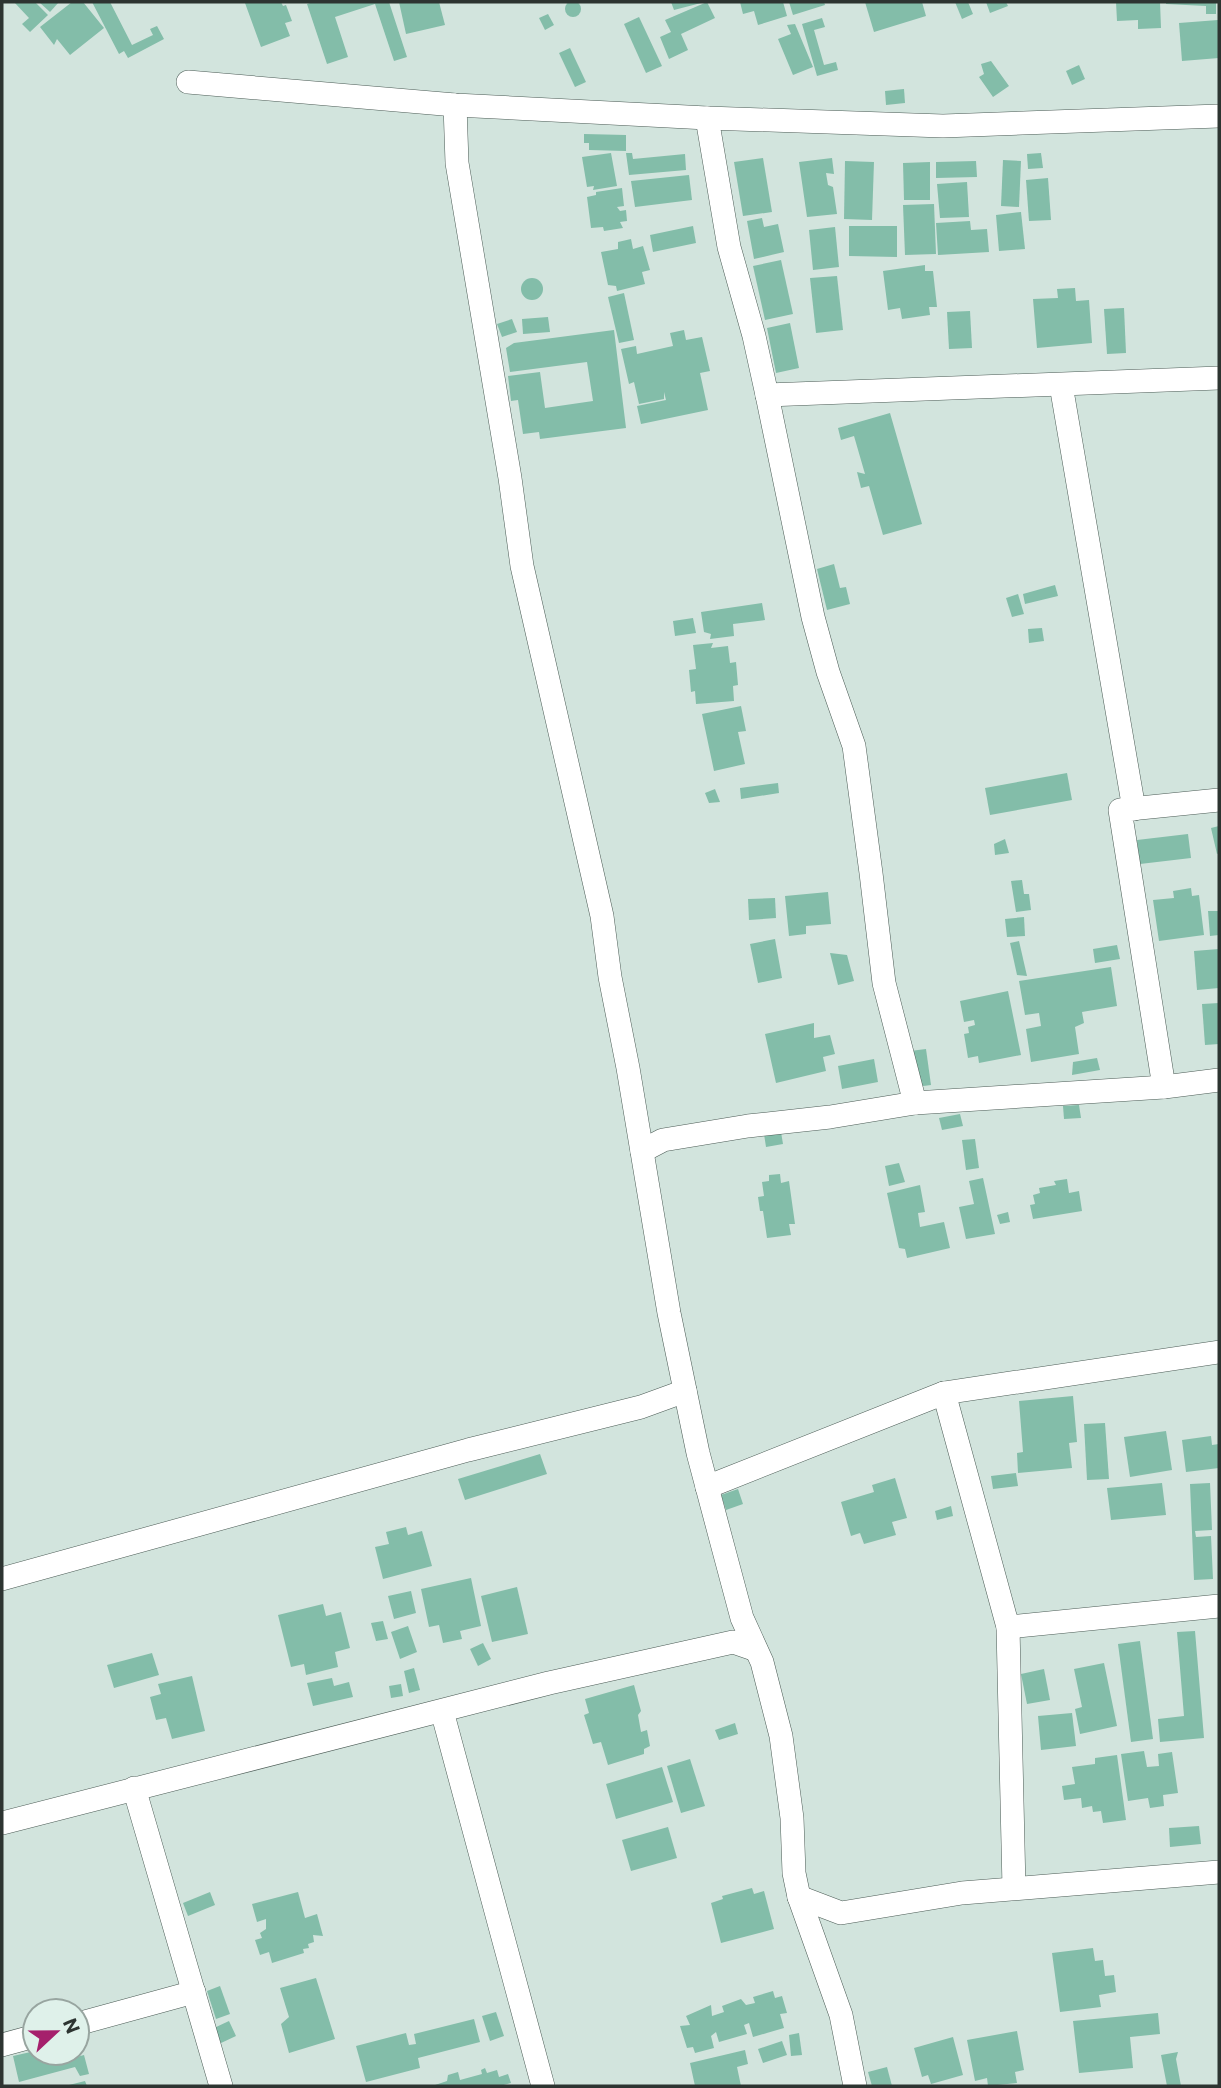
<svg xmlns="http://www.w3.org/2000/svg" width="1221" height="2088" viewBox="0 0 1221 2088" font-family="Commissioner,sans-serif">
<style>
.building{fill:#83bda9}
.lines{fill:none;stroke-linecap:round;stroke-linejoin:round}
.street-casing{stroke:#4c5c56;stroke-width:24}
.street{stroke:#fff;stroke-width:23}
</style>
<rect width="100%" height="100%" fill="#d2e4dd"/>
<g class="building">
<circle cx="573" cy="9" r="8"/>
<path d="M14 2H35L48 15 30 32 22 24 29 18Z"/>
<path d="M39 2H59L50 12Z"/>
<path d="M72 2H83L104 28 70 55 57 39 54 45 40 27Z"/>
<path d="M92 2H110L132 45 153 35 150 29 157 26 164 39 128 58 124 51 119 54Z"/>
<path d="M249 2H281L283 6 286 5 292 21 285 23 290 36 261 47 245 3Z"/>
<path d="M313 2H389L407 57 394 61 375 4 335 17 348 57 327 64 307 4Z"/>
<path d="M399 2H439L445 25 406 34Z"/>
<path d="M671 2H700L701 3 674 10Z"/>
<path d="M707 2 715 18 681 34 688 50 669 59 660 37 671 32 665 20Z"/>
<path d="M740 2H783L787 16 758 25 754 11 743 14Z"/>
<path d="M789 2H824L825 5 793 15Z"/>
<path d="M865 2H922L926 16 874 32Z"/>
<path d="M955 2H968L973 14 962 19Z"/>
<path d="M986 2H1006L1008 6 990 13Z"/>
<path d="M1116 2H1160L1161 28 1138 29V20L1117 21Z"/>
<path d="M1166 2H1216V14H1206V6L1166 4Z"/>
<path d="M548 14 554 25 545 30 539 18Z"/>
<path d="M639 17 662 66 646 73 624 24Z"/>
<path d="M822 18 825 27 814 30 824 65 836 62 838 70 817 76 802 24Z"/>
<path d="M1218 20 1219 58 1182 61 1179 23Z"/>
<path d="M795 24 813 67 793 75 778 39 791 34 787 25Z"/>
<path d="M570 48 586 82 575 87 559 53Z"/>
<path d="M991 61 1009 86 993 97 979 77 984 74 981 64Z"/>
<path d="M1079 65 1085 79 1072 85 1066 71Z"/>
<path d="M904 89 905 103 886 105 885 91Z"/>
<path d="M584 134 626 135V151L589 150V143H584Z"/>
<path d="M611 153 617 186 593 190 594 186 587 187 582 157Z"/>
<path d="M626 153H632L633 159 685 154 686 170 629 175Z"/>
<path d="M1041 153 1043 168 1028 169 1027 154Z"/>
<path d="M763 158 772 212 743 216 734 162Z"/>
<path d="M832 158 834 174 826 173 828 185 833 187 837 214 807 217 799 162Z"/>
<path d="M1003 160 1021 161 1019 207 1001 206Z"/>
<path d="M845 161 874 162 872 220 844 219Z"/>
<path d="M976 161 977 177 936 178V162Z"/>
<path d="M930 162V200H904L903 163Z"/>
<path d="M689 175 692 200 635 207 631 181Z"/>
<path d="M1048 178 1051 220 1029 221 1026 180Z"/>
<path d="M967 182 969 217 940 218 937 184Z"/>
<path d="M622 188 624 206 617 207 620 211 626 210 627 221 620 222 623 228 604 231 603 227 591 228 587 197 596 195V192Z"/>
<path d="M934 204 936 254 905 255 903 205Z"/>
<path d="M1021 212 1025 249 999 251 996 215Z"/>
<path d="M762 218 764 227 778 224 784 252 754 259 747 221Z"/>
<path d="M970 221 971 230 987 229 989 252 938 255 936 223Z"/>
<path d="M693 226 696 243 653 252 650 235Z"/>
<path d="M849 226H897V257L849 256Z"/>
<path d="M835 227 839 267 813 270 809 230Z"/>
<path d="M631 239 633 249 643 246 650 270 642 272 645 284 617 291 616 286 608 285 601 252 618 249V242Z"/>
<path d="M781 260 793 314 765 320 753 266Z"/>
<path d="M925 265V271H933L937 307H929L930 315 902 319 900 308 888 310 883 271Z"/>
<path d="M837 276 843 330 816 333 810 278Z"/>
<circle cx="532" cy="289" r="11"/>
<path d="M1075 288 1076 301 1089 300 1092 343 1037 348 1033 299 1058 298 1057 289Z"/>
<path d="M624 293 634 340 619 343 608 297Z"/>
<path d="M1124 308 1126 353 1107 354 1104 309Z"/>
<path d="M970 311 972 348 949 349 947 312Z"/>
<path d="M548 317 550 332 523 334 522 319Z"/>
<path d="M512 319 517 332 502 337 497 324Z"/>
<path d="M790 323 799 368 776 373 767 328Z"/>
<path d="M614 330 626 428 540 439 539 432 523 434 518 400 511 401 508 376 540 372 545 408 593 401 587 362 510 372 506 348 514 343Z"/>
<path d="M684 330 686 340 702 337 710 371 700 373 708 410 641 424 637 406 666 400 664 392V399L639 404 634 382 629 384 621 349 636 346 637 354 673 346 670 333Z"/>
<path d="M890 413 922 524 883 535 869 486 861 488 857 472 865 474 854 436 841 440 838 428Z"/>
<path d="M834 564 840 588 846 587 850 604 827 610 817 569Z"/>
<path d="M1055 585 1058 596 1025 604 1023 594Z"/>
<path d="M1018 594 1024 614 1012 617 1006 598Z"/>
<path d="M762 603 765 620 733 624 734 636 710 639 711 634 704 632 701 612Z"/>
<path d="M693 618 696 633 675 636 673 621Z"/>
<path d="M1042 628 1044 641 1029 643 1028 629Z"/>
<path d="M713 643 711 648 728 646 730 663 736 662 738 685 733 686 734 701 696 704 695 691 691 692 689 670 696 669 693 645Z"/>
<path d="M741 706 746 731 738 732 745 764 714 771 702 714Z"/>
<path d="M1067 773 1072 800 990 815 985 788Z"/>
<path d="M778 783 779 793 741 799 740 788Z"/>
<path d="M715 789 720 802 709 803 705 793Z"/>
<path d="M1219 826V853L1217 854 1211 828Z"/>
<path d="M1188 834 1191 858 1140 864 1137 840Z"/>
<path d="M1005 839 1009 853 995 855 994 844Z"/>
<path d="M1022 880 1024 894H1029L1031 910 1016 912 1011 881Z"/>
<path d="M1191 888 1192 896 1199 895 1204 935 1159 941 1153 900 1174 898 1173 891Z"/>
<path d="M828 892 831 924 806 926V934L789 936 785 896Z"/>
<path d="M775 898 776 918 749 920 748 899Z"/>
<path d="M1208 911H1219V935L1210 936Z"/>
<path d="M1024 917 1025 936 1007 937 1005 919Z"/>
<path d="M775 939 782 978 758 983 750 944Z"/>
<path d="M1019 941 1027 976 1017 975 1010 943Z"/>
<path d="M1117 945 1120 959 1095 963 1093 949Z"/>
<path d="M1219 949V988L1197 990 1194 951Z"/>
<path d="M830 953 847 955 854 981 838 985Z"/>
<path d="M1111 967 1117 1006 1082 1012 1084 1023 1075 1027 1079 1054 1031 1062 1026 1029 1041 1026 1039 1013 1025 1015 1019 981Z"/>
<path d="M1008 991 1021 1055 979 1063 978 1056 968 1058 964 1034 969 1033 968 1027 975 1025 974 1020 964 1022 960 1001Z"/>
<path d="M1219 1003V1044L1205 1045 1202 1004Z"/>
<path d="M814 1023V1038L830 1035 835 1054 823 1057 826 1071 776 1083 765 1034Z"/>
<path d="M926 1049 931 1085 916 1087 910 1051Z"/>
<path d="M1097 1058 1100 1070 1072 1075 1073 1062Z"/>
<path d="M874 1059 878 1082 842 1089 838 1066Z"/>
<path d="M1079 1105 1081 1118 1064 1119 1063 1106Z"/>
<path d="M960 1114 963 1126 942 1130 939 1118Z"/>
<path d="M781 1132 783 1144 766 1147 764 1134Z"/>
<path d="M975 1139 979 1168 966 1170 962 1140Z"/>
<path d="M899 1163 905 1182 889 1186 885 1166Z"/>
<path d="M780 1174 781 1183 789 1181 795 1224H789L791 1235 767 1238 763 1211H760L758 1197 764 1196 762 1182 769 1181V1175Z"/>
<path d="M983 1178 995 1234 966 1239 959 1207 974 1204 969 1181Z"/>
<path d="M1067 1179 1069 1193 1079 1191 1082 1211 1033 1219 1030 1205 1035 1204 1033 1195 1040 1193 1039 1188 1056 1185 1054 1181Z"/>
<path d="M920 1185 925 1212 918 1213 920 1227 944 1222 950 1248 907 1258 905 1249 899 1248 887 1193Z"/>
<path d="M1008 1212 1010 1222 1000 1224 997 1215Z"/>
<path d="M1073 1396 1077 1442 1069 1443 1072 1468 1018 1473 1017 1453 1023 1452 1019 1401Z"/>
<path d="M1105 1423 1109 1479 1087 1480 1084 1424Z"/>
<path d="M1166 1431 1172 1470 1130 1477 1124 1437Z"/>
<path d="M1211 1436 1212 1445 1219 1444V1468L1186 1472 1182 1440Z"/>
<path d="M540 1454 547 1474 465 1500 458 1479Z"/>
<path d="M1016 1473 1018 1486 993 1489 991 1476Z"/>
<path d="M895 1478 907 1518 892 1522 896 1535 864 1544 860 1533 851 1536 841 1502 874 1492 872 1485Z"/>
<path d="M1162 1483 1166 1515 1111 1520 1107 1488Z"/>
<path d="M1210 1483 1212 1530 1195 1531 1196 1537 1211 1536 1213 1579 1194 1580 1190 1484Z"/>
<path d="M738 1489 743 1504 726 1510 721 1495Z"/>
<path d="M951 1506 953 1516 937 1520 935 1511Z"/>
<path d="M406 1527 408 1535 422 1531 432 1566 383 1579 375 1547 389 1544 386 1532Z"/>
<path d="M471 1578 481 1626 460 1631 462 1639 443 1643 439 1625 429 1627 421 1589Z"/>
<path d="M517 1587 528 1634 492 1642 481 1596Z"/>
<path d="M411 1591 416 1613 394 1619 388 1596Z"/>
<path d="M323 1604 326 1616 341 1612 350 1648 335 1652 338 1667 306 1675 304 1664 291 1667 278 1615Z"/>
<path d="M383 1621 388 1639 376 1641 371 1623Z"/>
<path d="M408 1626 417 1652 400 1659 391 1632Z"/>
<path d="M1195 1631 1204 1738 1160 1742 1158 1719 1184 1716 1177 1632Z"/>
<path d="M1140 1641 1153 1739 1131 1742 1118 1644Z"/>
<path d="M483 1643 491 1659 478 1666 470 1649Z"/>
<path d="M152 1653 159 1675 114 1688 107 1665Z"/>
<path d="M1104 1663 1117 1726 1080 1734 1075 1709 1082 1707 1074 1669Z"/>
<path d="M414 1668 420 1690 409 1693 404 1671Z"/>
<path d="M1044 1669 1050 1700 1027 1704 1021 1674Z"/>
<path d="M192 1676 205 1731 172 1739 166 1718 156 1720 150 1697 161 1694 158 1684Z"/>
<path d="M332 1678 334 1686 349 1682 353 1697 313 1706 307 1683Z"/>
<path d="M401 1684 403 1696 391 1698 389 1686Z"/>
<path d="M634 1685 641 1711 638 1715 641 1732 647 1730 650 1746 644 1749V1754L608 1765 601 1742 593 1744 584 1715 589 1713 585 1699Z"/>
<path d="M1072 1713 1076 1746 1041 1750 1038 1716Z"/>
<path d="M735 1723 738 1734 719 1740 715 1730Z"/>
<path d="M1144 1751 1147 1767 1159 1766 1158 1754 1172 1752 1178 1793 1163 1795 1164 1806 1150 1808 1148 1798 1128 1801 1121 1754Z"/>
<path d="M1117 1755 1126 1820 1103 1823 1101 1811 1093 1812 1092 1806 1082 1808 1081 1798 1064 1800 1062 1786 1075 1784 1072 1767 1095 1764V1758Z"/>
<path d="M690 1759 705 1806 681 1813 667 1766Z"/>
<path d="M662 1767 673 1802 616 1819 606 1784Z"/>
<path d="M1199 1826 1201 1844 1170 1847 1169 1828Z"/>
<path d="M668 1827 677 1858 631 1871 622 1840Z"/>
<path d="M752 1888 754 1894 764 1891 774 1929 721 1943 711 1903 723 1899 722 1896Z"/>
<path d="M210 1892 215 1905 188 1916 183 1903Z"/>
<path d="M298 1892 305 1918 317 1914 323 1936 313 1935 314 1942 308 1944 309 1948 303 1949 304 1953 272 1963 269 1952 260 1955 255 1940 262 1938 260 1933 266 1929V1919L257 1922 252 1904Z"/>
<path d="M1093 1948 1095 1961 1103 1960 1105 1976 1114 1975 1116 1992 1099 1995 1101 2007 1060 2012 1052 1953Z"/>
<path d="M316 1978 335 2039 289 2053 281 2024 289 2017 280 1988Z"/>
<path d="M220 1986 230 2014 216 2019 207 1991Z"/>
<path d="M773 1991 775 1998 782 1996 787 2013 780 2014 784 2028 753 2037 749 2023 744 2025 747 2034 719 2042 716 2032 711 2036 714 2048 695 2053 693 2047 687 2048 680 2026 690 2025 686 2016 711 2005 712 2016 724 2012 722 2006 741 1999 746 2005 755 2003 753 1997Z"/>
<path d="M496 2012 504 2036 490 2041 482 2016Z"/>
<path d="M1158 2013 1160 2034 1130 2037 1133 2068 1079 2073 1073 2021Z"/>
<path d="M474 2019 480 2042 418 2058 420 2068 366 2082 356 2046 406 2033 409 2045 416 2044 414 2034Z"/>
<path d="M229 2021 236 2036 221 2043 214 2028Z"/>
<path d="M1017 2031 1024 2070 1015 2072 1017 2083 988 2086 987 2078 975 2081 967 2040Z"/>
<path d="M799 2033 802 2055 791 2056 789 2035Z"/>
<path d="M953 2037 963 2075 931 2084 928 2075 922 2077 914 2048Z"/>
<path d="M782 2041 787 2055 763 2063 758 2049Z"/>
<path d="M745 2050 748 2064 737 2067 741 2086H695L690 2063Z"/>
<path d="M35 2051V2053H67L69 2059 84 2055 89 2074 80 2076 75 2067 19 2082 13 2056Z"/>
<path d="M1178 2052 1176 2059 1181 2086H1167L1161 2055Z"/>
<path d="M887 2067 892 2086H872L868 2072Z"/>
<path d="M485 2068 487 2073 497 2070 499 2077 508 2074 511 2083 500 2086H432L447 2081 448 2075 458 2072 460 2080 482 2074 481 2070Z"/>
<path d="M85 2081 87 2086H69V2085Z"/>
</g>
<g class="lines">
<defs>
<g id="street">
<path d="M188 82 455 105 707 118 943 126 1219 116"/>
<path d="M455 105 457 163 510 478 522 566 602 916 610 977 628 1068 669 1313 698 1453 723 1547 742 1618 762 1662 781 1736 792 1818 794 1873 799 1897 841 2015 855 2086"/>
<path d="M707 118 729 247 754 336 767 395 813 617 828 672 854 746 871 873 884 983 915 1103"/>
<path d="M1061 385 1134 809"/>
<path d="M767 395 1219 378"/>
<path d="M1164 1087 1120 810 1219 800"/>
<path d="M642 1151 663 1140 748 1126 830 1117 915 1103 1164 1087 1219 1080"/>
<path d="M944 1393 1008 1627 1014 1888"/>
<path d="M707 1487 944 1393 1219 1352"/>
<path d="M2 1579 468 1450 641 1407 685 1391"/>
<path d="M1008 1627 1219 1606"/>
<path d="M442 1711 543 2086"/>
<path d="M134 1788 221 2086"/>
<path d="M2 1823 549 1683 733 1642 756 1650"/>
<path d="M799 1897 841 1913 962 1893 1219 1872"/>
<path d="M77 2024 194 1992"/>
<path d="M2 2045 35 2036"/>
</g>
</defs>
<use href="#street" class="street-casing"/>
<use href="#street" class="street"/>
</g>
<rect width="1221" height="2088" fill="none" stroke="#2d3431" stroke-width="7"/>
<g transform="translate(56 2032) rotate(68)"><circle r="33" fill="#dff1ea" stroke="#98a5a0" stroke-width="2"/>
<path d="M0-5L12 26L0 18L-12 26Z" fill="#a5206c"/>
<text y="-10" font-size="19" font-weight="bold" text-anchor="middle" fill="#2d3431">N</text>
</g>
</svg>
